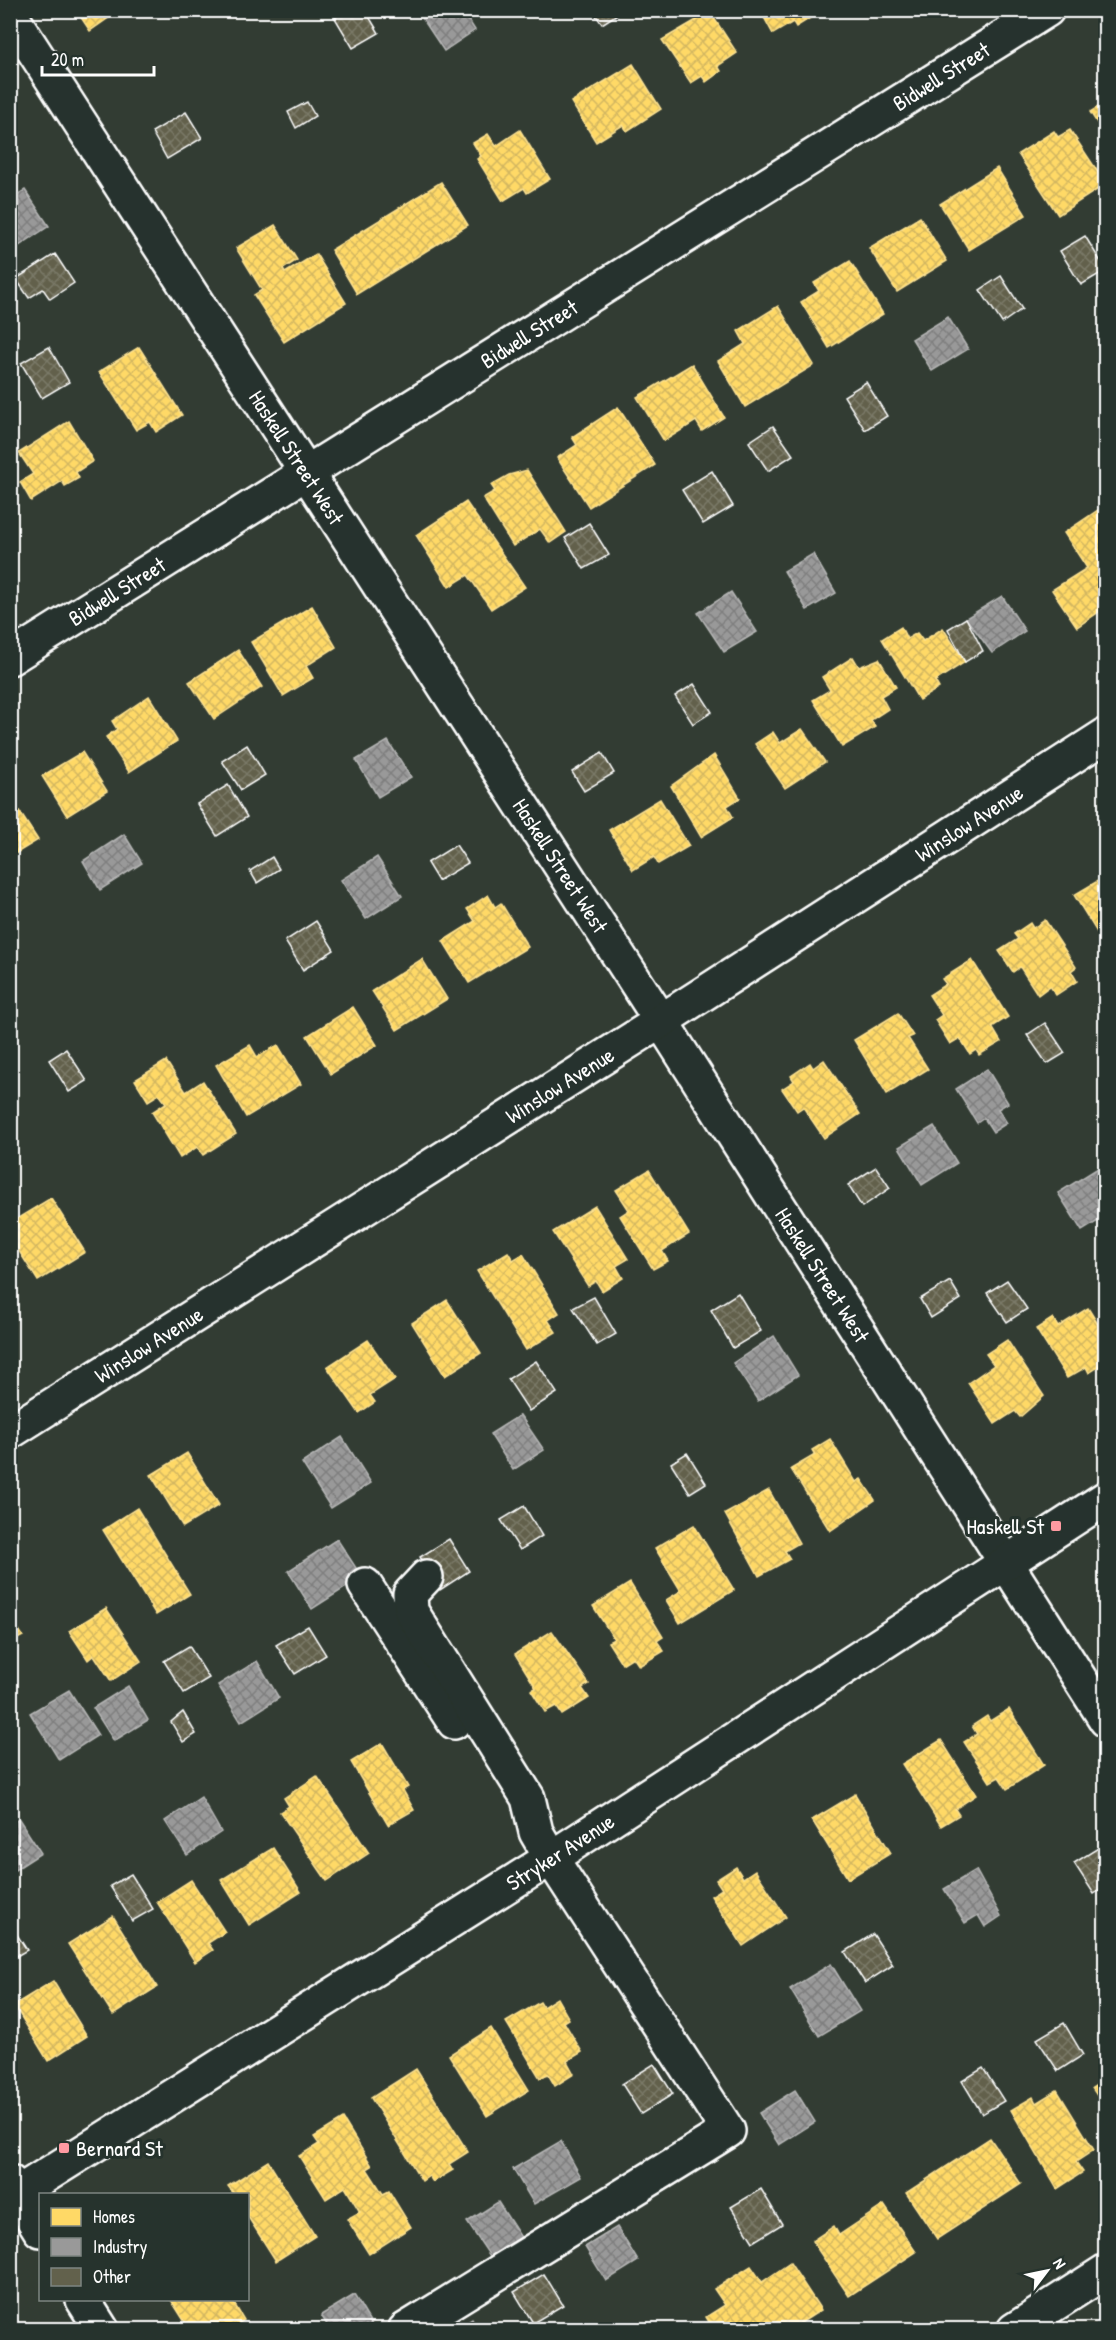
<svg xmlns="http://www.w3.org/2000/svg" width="1116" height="2340" viewBox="0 0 1116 2340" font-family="'Patrick Hand',sans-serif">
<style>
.homes{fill:url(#homes-cross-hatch);stroke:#ffe494;stroke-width:1.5}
.industry{fill:url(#industry-cross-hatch);stroke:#b8b8b8;stroke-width:1.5}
.building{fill:url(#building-cross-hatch);stroke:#fff;stroke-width:1.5}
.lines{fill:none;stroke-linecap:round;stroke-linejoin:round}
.minor-casing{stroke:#fff;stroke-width:38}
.minor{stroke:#26332d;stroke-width:33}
.poi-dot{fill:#ff9aa2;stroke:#26332d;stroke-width:2}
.labels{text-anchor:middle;stroke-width:6;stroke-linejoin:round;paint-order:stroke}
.street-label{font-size:22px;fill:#fff;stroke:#26332d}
.poi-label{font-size:22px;fill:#fff;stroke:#26332d;text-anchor:end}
</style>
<defs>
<pattern id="homes-cross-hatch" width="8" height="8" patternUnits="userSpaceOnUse" patternTransform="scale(1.5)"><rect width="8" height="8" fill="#ffd966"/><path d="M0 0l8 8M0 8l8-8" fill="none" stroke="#d2b660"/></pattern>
<pattern id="industry-cross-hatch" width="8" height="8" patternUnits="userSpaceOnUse" patternTransform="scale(1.5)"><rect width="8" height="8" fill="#999"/><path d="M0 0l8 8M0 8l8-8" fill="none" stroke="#7e7e7e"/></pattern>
<pattern id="building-cross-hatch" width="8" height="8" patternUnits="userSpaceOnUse" patternTransform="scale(1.5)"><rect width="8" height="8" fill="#62614c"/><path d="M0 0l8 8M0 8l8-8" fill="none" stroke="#7a7967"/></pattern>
</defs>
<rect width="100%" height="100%" fill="#323c33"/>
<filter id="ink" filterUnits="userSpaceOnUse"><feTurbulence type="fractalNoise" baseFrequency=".0167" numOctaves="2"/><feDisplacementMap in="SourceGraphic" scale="12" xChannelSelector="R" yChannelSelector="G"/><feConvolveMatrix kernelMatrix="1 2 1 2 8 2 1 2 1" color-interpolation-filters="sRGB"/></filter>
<g filter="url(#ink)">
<g class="homes">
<path d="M76 10H120L90 31Z"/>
<path d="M760 10H823L796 27 793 22 773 34Z"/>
<path d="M710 12 737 53 718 66 721 71 706 82 702 76 691 83 662 40Z"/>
<path d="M633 64 661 109 627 131 623 125 596 142 571 102Z"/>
<path d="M1106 102V137L1090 112Z"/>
<path d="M520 130 550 179 527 193 524 188 503 201 477 159 481 156 473 143 488 134 496 146Z"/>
<path d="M1070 130 1106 184 1058 215 1018 154 1054 131 1058 137Z"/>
<path d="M997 168 1026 215 969 250 940 204Z"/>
<path d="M441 182 468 225 357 294 331 250Z"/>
<path d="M920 217 947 261 897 292 869 248Z"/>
<path d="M275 225 297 260 283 269 285 273 316 254 346 303 284 342 254 295 262 290 236 248Z"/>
<path d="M850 261 883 314 829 348 801 302 819 291 814 283Z"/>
<path d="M778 306 814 365 745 407 718 361 745 344 738 331Z"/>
<path d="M139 347 182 415 156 432 150 422 136 430 99 372Z"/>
<path d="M692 364 724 417 702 431 696 421 664 441 637 397Z"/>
<path d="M618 407 655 465 589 507 557 458 577 445 572 437Z"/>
<path d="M69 421 93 461 76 472 79 478 65 486 62 481 31 501 20 482 33 474 19 453Z"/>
<path d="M527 470 566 532 550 543 540 529 513 546 483 498 495 491 491 485 509 475Z"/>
<path d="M466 502 525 587 491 609 468 575 449 587 416 535Z"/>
<path d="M1098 510 1106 522V607L1077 627 1052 590 1087 568 1064 533Z"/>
<path d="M312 606 336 647 306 666 313 678 283 696 251 642Z"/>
<path d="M901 627 907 639 917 633 923 641 943 628 965 662 935 681 939 688 919 700 882 639Z"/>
<path d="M238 650 262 687 214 719 189 682Z"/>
<path d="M853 657 859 667 879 659 896 687 881 696 888 709 871 720 875 727 842 747 813 700 830 690 822 677Z"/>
<path d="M149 696 177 741 129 772 106 737 117 729 112 721Z"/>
<path d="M802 729 825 762 785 788 755 744 773 732 780 743Z"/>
<path d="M82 752 107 791 67 816 42 776Z"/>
<path d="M714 755 740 798 727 806 733 817 701 837 671 786Z"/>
<path d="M10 797 38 840 10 857Z"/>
<path d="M660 799 689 846 658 864 654 857 633 870 609 830Z"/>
<path d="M1106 876V940L1103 942 1074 895Z"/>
<path d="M488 895 495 907 501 903 528 947 469 983 443 941 475 921 467 909Z"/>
<path d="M1045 920 1076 967 1071 971 1077 981 1056 995 1050 986 1038 995 1020 967 1013 972 999 951 1018 939 1014 934 1030 923 1033 928Z"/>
<path d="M422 959 447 999 397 1030 372 991Z"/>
<path d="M972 960 1008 1017 992 1027 1001 1042 979 1055 976 1050 970 1054 960 1038 950 1044 935 1020 942 1015 929 995 946 984 942 979Z"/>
<path d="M353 1007 377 1045 331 1074 307 1036Z"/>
<path d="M898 1013 913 1036 908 1038 928 1069 887 1094 854 1040Z"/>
<path d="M250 1045 257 1057 278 1045 301 1084 246 1117 216 1065Z"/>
<path d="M824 1060 860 1114 824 1138 803 1107 797 1111 782 1089 794 1081 791 1076 810 1063 813 1068Z"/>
<path d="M166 1061 186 1092 203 1081 236 1134 203 1155 197 1147 180 1158 152 1112 166 1103 159 1094 148 1101 135 1080Z"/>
<path d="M649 1170 689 1234 662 1251 668 1261 653 1269 620 1216 629 1210 616 1190Z"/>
<path d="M51 1198 85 1252 38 1281 10 1237V1223Z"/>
<path d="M595 1206 628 1259 616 1266 623 1278 602 1291 596 1281 588 1286 553 1232Z"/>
<path d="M508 1252 513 1260 523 1254 559 1313 548 1320 556 1332 526 1350 477 1271Z"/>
<path d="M447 1300 481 1353 445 1376 412 1323Z"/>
<path d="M1088 1308 1106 1337V1362L1089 1373 1086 1367 1067 1378 1036 1329 1053 1318 1058 1327Z"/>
<path d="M368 1340 395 1379 370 1395 375 1402 359 1413 327 1367Z"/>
<path d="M1007 1340 1044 1396 1020 1417 1015 1411 995 1424 968 1383 994 1365 986 1354Z"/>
<path d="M830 1439 856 1482 861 1479 875 1500 830 1531 791 1469 815 1455 812 1450Z"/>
<path d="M187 1453 219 1505 183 1527 151 1475Z"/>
<path d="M769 1490 799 1543 785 1551 790 1559 759 1576 725 1514Z"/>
<path d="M137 1508 190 1594 156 1615 103 1530Z"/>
<path d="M694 1525 734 1590 680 1623 666 1600 681 1591 655 1548Z"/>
<path d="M630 1583 663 1637 657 1641 664 1651 639 1666 633 1657 622 1664 608 1642 614 1639 593 1606Z"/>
<path d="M106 1608 141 1661 111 1681 94 1655 88 1660 69 1631Z"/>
<path d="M10 1617 23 1636 10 1643Z"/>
<path d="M552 1631 589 1684 582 1688 589 1698 562 1715 556 1706 545 1712 531 1690 536 1688 515 1654Z"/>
<path d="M1009 1709 1044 1765 1007 1789 999 1777 990 1782 964 1742 977 1734 972 1726 987 1716 990 1721Z"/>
<path d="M941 1740 976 1795 955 1809 959 1815 941 1826 902 1764Z"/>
<path d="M382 1743 408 1787 403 1790 414 1810 388 1825 351 1762Z"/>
<path d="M317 1776 369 1853 327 1881 280 1812 289 1806 284 1798Z"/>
<path d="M855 1794 891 1853 848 1879 812 1820Z"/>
<path d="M273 1848 301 1892 249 1925 221 1880Z"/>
<path d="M736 1867 743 1878 755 1870 786 1917 743 1946 711 1896 722 1889 716 1880Z"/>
<path d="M191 1880 225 1932 208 1943 213 1950 195 1962 157 1902Z"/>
<path d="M113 1916 157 1987 113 2015 68 1944Z"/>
<path d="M53 1981 87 2036 48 2061 14 2005Z"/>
<path d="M557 1998 569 2019 564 2022 582 2052 567 2061 574 2074 555 2086 548 2074 540 2078 506 2022 540 2002 543 2007Z"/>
<path d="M491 2028 529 2090 487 2116 449 2055Z"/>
<path d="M416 2069 468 2152 449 2164 453 2170 433 2182 429 2176 422 2181 371 2098Z"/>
<path d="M1106 2079V2109L1092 2088Z"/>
<path d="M1057 2090 1094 2150 1076 2162 1083 2172 1057 2189 1011 2110 1033 2097 1036 2103Z"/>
<path d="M343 2119 372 2166 367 2169 383 2194 389 2191 411 2227 369 2254 347 2219 360 2212 345 2187 326 2199 299 2156 319 2144 314 2137Z"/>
<path d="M990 2138 1021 2184 937 2239 906 2193Z"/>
<path d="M268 2161 315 2236 276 2261 248 2217V2194H234L228 2186Z"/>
<path d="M884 2205 916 2252 849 2296 812 2241 834 2226 839 2235Z"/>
<path d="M790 2263 821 2310 790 2330H714L706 2317 725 2305 714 2289 751 2266 762 2282Z"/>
<path d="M171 2300H232L244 2320 229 2330H190Z"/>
</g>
<g class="industry">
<path d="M433 10H462L475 30 444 51 422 18Z"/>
<path d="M25 190 49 226 19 246 10 234V199Z"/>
<path d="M948 317 968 349 932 371 912 339Z"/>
<path d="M813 554 836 593 807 610 784 571Z"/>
<path d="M731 592 757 632 724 652 698 613Z"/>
<path d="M1002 596 1025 631 992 653 966 618Z"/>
<path d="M388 741 411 777 378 797 356 760Z"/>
<path d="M124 834 142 863 100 890 83 861Z"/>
<path d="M377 857 402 896 366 919 341 880Z"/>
<path d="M987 1069 1008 1103 998 1109 1007 1123 993 1132 984 1118 977 1123 956 1089Z"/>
<path d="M934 1126 957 1163 922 1185 899 1147Z"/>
<path d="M1098 1168 1106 1179V1216L1082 1231 1058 1193Z"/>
<path d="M774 1336 798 1375 758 1401 733 1363Z"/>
<path d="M520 1415 544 1450 513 1470 490 1434Z"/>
<path d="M342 1437 371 1483 331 1508 302 1463Z"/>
<path d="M337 1539 362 1577 312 1609 288 1571Z"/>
<path d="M257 1661 279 1698 241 1722 218 1685Z"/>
<path d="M128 1686 148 1720 114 1741 93 1708Z"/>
<path d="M69 1690 98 1735 59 1760 30 1713Z"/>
<path d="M201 1797 221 1832 187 1855 165 1821Z"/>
<path d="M19 1819 41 1853 10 1873V1824Z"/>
<path d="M976 1870 1001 1916 985 1927 978 1915 965 1923 944 1889Z"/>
<path d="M831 1964 860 2011 819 2036 790 1989Z"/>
<path d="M795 2090 815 2122 779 2145 759 2113Z"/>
<path d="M561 2141 581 2177 534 2204 513 2169Z"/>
<path d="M498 2202 522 2239 492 2259 467 2222Z"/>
<path d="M617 2227 638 2261 606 2281 585 2247Z"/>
<path d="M354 2295 375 2330H330L321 2315Z"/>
<path d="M472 2319 478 2330H456Z"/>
</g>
<g class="building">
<path d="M347 10H365L379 33 353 48 335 18Z"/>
<path d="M592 10H622V11L602 24Z"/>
<path d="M307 102 315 116 296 128 288 112Z"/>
<path d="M186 112 202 138 167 159 152 132Z"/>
<path d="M1085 236 1106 270 1081 285 1060 251Z"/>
<path d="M55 254 74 283 50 299 43 289 29 298 16 279Z"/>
<path d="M1001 276 1022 309 1002 323 980 290Z"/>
<path d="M49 347 69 382 42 398 21 363Z"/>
<path d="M866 382 887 416 865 430 844 396Z"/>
<path d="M773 426 793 455 768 471 749 442Z"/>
<path d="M712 471 733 506 703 524 682 490Z"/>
<path d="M589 523 609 555 584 569 565 538Z"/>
<path d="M966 618 983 651 965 662 948 629Z"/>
<path d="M694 684 712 712 693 724 675 696Z"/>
<path d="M247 745 265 775 241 790 222 761Z"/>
<path d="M602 753 614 773 584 791 572 772Z"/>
<path d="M228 785 247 817 217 836 197 804Z"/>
<path d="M456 845 468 863 438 881 427 863Z"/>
<path d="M272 857 279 869 257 883 250 871Z"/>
<path d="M316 921 334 950 303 970 285 941Z"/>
<path d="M1045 1023 1065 1053 1047 1064 1027 1035Z"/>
<path d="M66 1049 87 1081 69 1092 49 1060Z"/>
<path d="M876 1167 890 1188 862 1207 848 1185Z"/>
<path d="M1007 1280 1027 1309 1007 1322 987 1293Z"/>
<path d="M950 1281 961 1299 931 1318 920 1299Z"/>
<path d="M738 1293 761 1331 733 1348 711 1310Z"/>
<path d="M594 1297 616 1334 597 1345 573 1308Z"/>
<path d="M536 1361 557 1393 529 1411 508 1379Z"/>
<path d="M687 1453 706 1483 690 1493 671 1463Z"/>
<path d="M524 1506 542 1536 520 1550 501 1520Z"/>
<path d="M449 1539 469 1571 440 1590 420 1557Z"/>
<path d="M308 1626 326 1655 295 1674 276 1645Z"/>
<path d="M189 1646 209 1678 184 1693 164 1661Z"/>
<path d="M183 1712 196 1734 183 1742 171 1722Z"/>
<path d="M1103 1845 1106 1849V1886L1094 1894 1074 1863Z"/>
<path d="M131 1874 153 1909 132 1921 110 1886Z"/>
<path d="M10 1924 27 1950 10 1960Z"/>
<path d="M873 1934 893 1965 865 1983 845 1952Z"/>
<path d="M1064 2023 1083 2055 1058 2071 1037 2039Z"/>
<path d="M654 2064 673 2094 641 2114 622 2084Z"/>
<path d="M983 2068 1004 2101 982 2114 962 2081Z"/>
<path d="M761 2189 782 2224 753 2242 731 2207Z"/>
<path d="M544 2274 563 2305 533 2323 514 2292Z"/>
</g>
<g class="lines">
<defs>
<g id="minor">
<path id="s1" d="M10 14 661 1021 1106 1720"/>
<path id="s2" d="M10 658 1047 10"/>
<path id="s3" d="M10 1432 661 1021 1106 735"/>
<path d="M365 1585 454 1722"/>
<path d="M10 2182 40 2230"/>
<path id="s4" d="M10 2198 551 1858 1106 1498"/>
<path d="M83 2300 102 2330"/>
<path d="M405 2330 728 2131 551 1858 536 1832 528 1798 411 1611 410 1594 426 1577"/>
<path d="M1014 2330 1106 2271"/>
</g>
</defs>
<use href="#minor" class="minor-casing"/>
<use href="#minor" class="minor"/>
</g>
</g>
<g class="poi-dot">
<rect x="1050" y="1520" width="12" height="12" rx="3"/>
<rect x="58" y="2142" width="12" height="12" rx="3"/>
</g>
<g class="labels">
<g class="street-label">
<text dy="8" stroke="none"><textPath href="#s2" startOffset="1098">Bidwell Street</textPath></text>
<text dy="8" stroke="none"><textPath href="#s2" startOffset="612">Bidwell Street</textPath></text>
<text dy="8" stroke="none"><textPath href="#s1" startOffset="528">Haskell Street West</textPath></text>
<text dy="8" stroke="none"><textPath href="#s2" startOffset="126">Bidwell Street</textPath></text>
<text dy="8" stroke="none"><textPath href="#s3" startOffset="1136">Winslow Avenue</textPath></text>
<text dy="8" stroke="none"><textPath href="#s1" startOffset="1014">Haskell Street West</textPath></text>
<text dy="8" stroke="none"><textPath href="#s3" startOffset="650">Winslow Avenue</textPath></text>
<text dy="8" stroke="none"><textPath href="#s1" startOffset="1500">Haskell Street West</textPath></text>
<text dy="8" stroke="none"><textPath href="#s3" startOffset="164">Winslow Avenue</textPath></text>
<text dy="8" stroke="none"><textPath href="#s4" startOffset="650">Stryker Avenue</textPath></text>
</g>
<g class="poi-label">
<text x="1044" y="1534">Haskell St</text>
<text x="76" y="2156" text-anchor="start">Bernard St</text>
</g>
</g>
<rect width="1116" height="2340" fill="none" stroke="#26332d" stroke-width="36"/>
<rect x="18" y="18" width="1080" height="2304" fill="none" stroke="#fff" stroke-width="2" filter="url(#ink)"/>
<rect x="39" y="2193" width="210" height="108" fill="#26332d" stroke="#7d8581" stroke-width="1.5"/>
<rect x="51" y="2208" width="30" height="18" fill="#ffd966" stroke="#7d8581" stroke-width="1.5"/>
<text x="93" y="2223" font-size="18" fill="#ffffff">Homes</text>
<rect x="51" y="2238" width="30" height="18" fill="#999999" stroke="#7d8581" stroke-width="1.5"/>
<text x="93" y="2253" font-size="18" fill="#ffffff">Industry</text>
<rect x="51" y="2268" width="30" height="18" fill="#62614c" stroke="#7d8581" stroke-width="1.5"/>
<text x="93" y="2283" font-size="18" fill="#ffffff">Other</text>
<g transform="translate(1047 2271) rotate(58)" stroke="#26332d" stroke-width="4.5" paint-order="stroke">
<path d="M0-4.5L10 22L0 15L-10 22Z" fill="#ffffff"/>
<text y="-9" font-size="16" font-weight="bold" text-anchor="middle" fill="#ffffff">N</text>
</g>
<path d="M42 66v9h112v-9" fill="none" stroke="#ffffff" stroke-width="3"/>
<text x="51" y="66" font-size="18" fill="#ffffff" stroke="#26332d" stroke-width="4.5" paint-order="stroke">20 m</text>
</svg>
